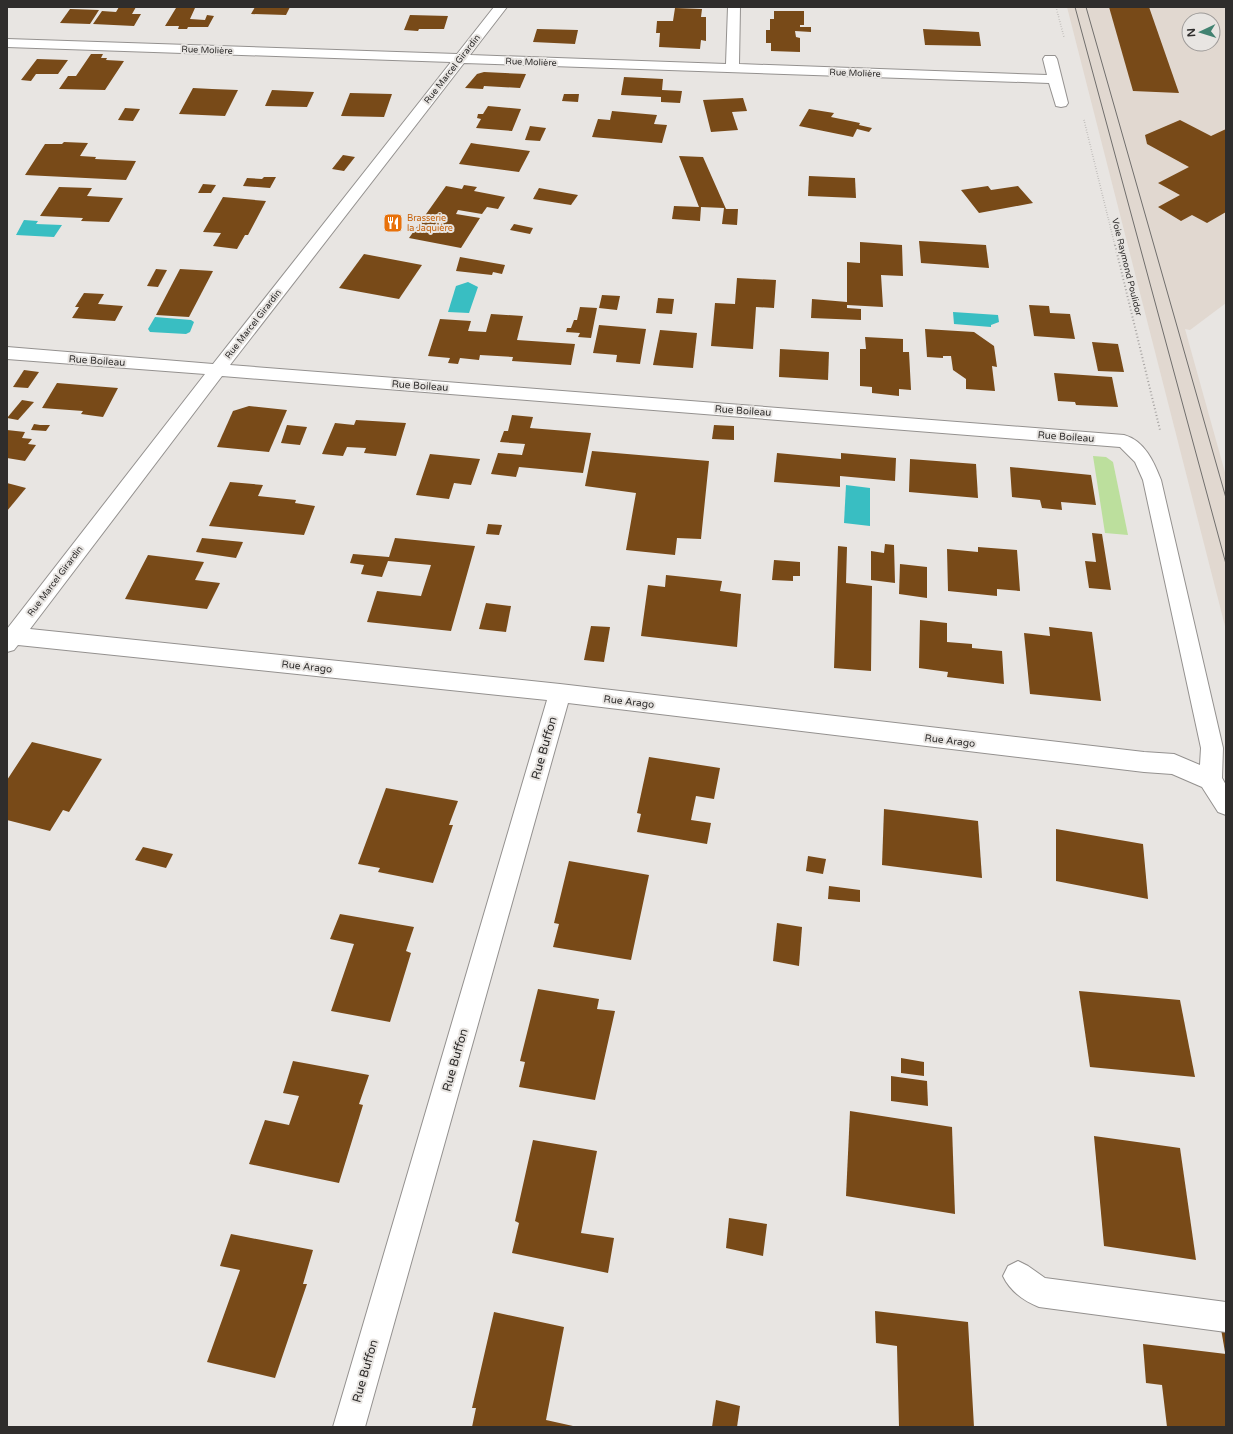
<svg xmlns="http://www.w3.org/2000/svg" width="1233" height="1434" viewBox="0 0 1233 1434" font-family="'Varela Round',sans-serif">
<style>
.built{fill:#e1d8d0;fill-rule:evenodd}
.green{fill:#bcdf9d}
.water{fill:#39bec2}
.building{fill:#784a18}
.lines{fill:none;stroke-linecap:round;stroke-linejoin:round}
.minor-casing{stroke:#94918f;stroke-width:2}
.path-far1{stroke:#a5a2a0;stroke-width:1.5;stroke-dasharray:0.5 2;stroke-linecap:butt}
.path{stroke:#a5a2a0;stroke-width:2;stroke-dasharray:1 2.5;stroke-linecap:butt}
.minor{fill:#fff;fill-rule:evenodd}
.tram{stroke:#706e6c;stroke-width:1}
.labels{text-anchor:middle;stroke-width:4;stroke-linejoin:round;paint-order:stroke}
.far-street-label{font-size:9px;fill:#2f2d2c;stroke:#e8e5e2}
.far-food-label{font-size:9px;fill:#c56008;stroke:#e8e5e2;text-anchor:start}
.street-label{font-size:10px;fill:#2f2d2c;stroke:#e8e5e2}
.near-street-label{font-size:12px;fill:#2f2d2c;stroke:#e8e5e2}
</style>
<rect width="100%" height="100%" fill="#e8e5e2"/>
<path class="built" d="M1067 7H1226V303L1190 330 1185 329 1226 476V630ZM1189 20H1213V44H1189Z"/>
<path class="green" d="M1093 456 1106 457 1113 462 1128 535 1105 533Z"/>
<g class="water">
<path d="M24 220 38 221 36 224 62 225 54 237 16 235Z"/>
<path d="M468 282 478 287 469 313 448 312 456 286Z"/>
<path d="M953 312 998 315 999 322 991 325V327L954 324Z"/>
<path d="M155 317 191 320 194 322 190 332 186 334 150 332 148 329Z"/>
<path d="M846 485 870 488V526L844 523Z"/>
</g>
<g class="building">
<path d="M119 7H136L132 14H141L134 26 93 24 102 11 116 12Z"/>
<path d="M255 7H290L286 15 251 14Z"/>
<path d="M1109 7H1149L1179 93 1133 91Z"/>
<path d="M176 8H195L190 19 205 20 207 15 214 16 208 27H188L187 29H178L179 26H165Z"/>
<path d="M675 8 702 9 701 17H706V41L701 40 700 49 659 47 660 33H656L657 21H673Z"/>
<path d="M70 9 99 10 90 24 60 23Z"/>
<path d="M774 11H804V25H800V27H811V32L795 31 796 37 800 38V52L771 51V43H766V30H770V19H774Z"/>
<path d="M410 15 448 16 444 29H419L418 31 404 30Z"/>
<path d="M537 29 578 30 575 44 533 42Z"/>
<path d="M923 29 979 32 981 46 925 45Z"/>
<path d="M91 54H103L101 58H107L106 60 124 61 105 90 59 89 68 76H76Z"/>
<path d="M37 59 68 60 58 74H36L31 81 21 80Z"/>
<path d="M484 72 526 74 520 88 484 86 483 89 465 88 477 74Z"/>
<path d="M624 77 663 79 662 90 682 91 680 103 661 102V97L621 95Z"/>
<path d="M193 88 212 89 238 90 225 116 179 114Z"/>
<path d="M272 90 314 92 307 107 265 106Z"/>
<path d="M350 93 392 94 384 117 341 116Z"/>
<path d="M564 94H579L578 102 562 101Z"/>
<path d="M743 98 747 111 732 112 738 130 711 132 703 100Z"/>
<path d="M488 106 521 109 512 131 476 128 481 119 477 118 478 114H483Z"/>
<path d="M125 108 140 109 133 121 118 120Z"/>
<path d="M809 109 834 113 831 117 860 123 859 125 872 128 869 132 857 129 853 137 799 126Z"/>
<path d="M612 111 657 115 654 124 667 125 662 143 592 137 598 119 610 120Z"/>
<path d="M1180 120 1211 136 1226 129V212L1207 223 1192 215 1181 221 1158 207 1180 195 1158 183 1189 167 1147 144 1145 135Z"/>
<path d="M530 126 546 128 540 141 525 140Z"/>
<path d="M64 142 88 143 80 156 96 157 95 159 136 161 126 180 25 175 45 144H62Z"/>
<path d="M471 143 477 144 530 151 519 172 459 164Z"/>
<path d="M343 155 355 157 344 171 332 169Z"/>
<path d="M679 156 703 157 726 209H738L737 225 722 224 724 208 701 207 700 221 672 219 674 206 699 207Z"/>
<path d="M809 176 855 178 856 198 808 196Z"/>
<path d="M264 177H276L270 188 243 186 247 178 262 179Z"/>
<path d="M203 184 216 185 211 193H198Z"/>
<path d="M464 185 477 187 474 191 505 197 498 209 487 207 482 214 458 210 456 214 480 218 461 248 409 238 446 186 462 189Z"/>
<path d="M988 186 991 190 1018 186 1033 203 979 213 961 190Z"/>
<path d="M59 187 92 188 87 196 123 198 109 222 81 221 83 218 40 216Z"/>
<path d="M539 188 578 195 571 205 533 199Z"/>
<path d="M223 197 266 201 248 235H245L237 249 213 246 221 233 203 232Z"/>
<path d="M514 224 533 228 530 234 510 230Z"/>
<path d="M919 241 986 245 989 268 921 263Z"/>
<path d="M860 242 902 245 903 276 881 275 883 307 847 305V308L861 309V320L811 318 812 299 847 302V262L860 263Z"/>
<path d="M364 254 422 265 399 299 339 288Z"/>
<path d="M460 257 505 265 502 274 493 272 492 275 456 271Z"/>
<path d="M156 269 167 270 158 287 147 286Z"/>
<path d="M180 269 213 271 189 317 156 315Z"/>
<path d="M737 278 776 280 774 308 756 307 753 349 711 346 715 303 735 304Z"/>
<path d="M84 293 104 294 98 304 123 306 115 321 72 318 79 307H75Z"/>
<path d="M602 295 620 296 617 310 599 308Z"/>
<path d="M658 298 674 299 672 314 656 313Z"/>
<path d="M1029 305 1049 306 1050 313 1070 314 1075 339 1034 336Z"/>
<path d="M580 307 597 308 591 338 578 337 580 333 566 332 567 328H571L574 320H577Z"/>
<path d="M491 314 523 316 517 340 575 344 571 365 512 361 513 357 480 355 479 360 460 358 458 364 448 363 450 358 428 356 440 319 471 321 468 331 486 332Z"/>
<path d="M599 325 646 329 640 364 616 362 617 355 593 353Z"/>
<path d="M925 329 974 332 994 346 997 367 992 366 995 391 966 389V379L953 370 951 356H943V358L927 357Z"/>
<path d="M660 330 697 333 693 368 653 365Z"/>
<path d="M865 337 903 339V352H909L911 390 899 389V396L872 393V387L860 386V349H866Z"/>
<path d="M1092 342 1118 344 1124 372 1098 371Z"/>
<path d="M780 349 829 352 828 380 779 377Z"/>
<path d="M24 370 39 372 28 388 13 387Z"/>
<path d="M1054 373 1112 377 1118 407 1076 405 1075 402 1058 401Z"/>
<path d="M57 383 81 385 118 388 103 417 81 414 83 411 42 408Z"/>
<path d="M22 400 34 402 18 420 7 418Z"/>
<path d="M249 406 287 410 269 452 217 447 233 411Z"/>
<path d="M512 415 533 417 530 428 591 433 583 473 519 467 516 477 491 474 498 453 522 455 525 444 500 442 504 431H508Z"/>
<path d="M356 420 406 423 396 456 364 453 366 448 347 447 343 456 322 454 335 423 354 425Z"/>
<path d="M34 424 40 425H50L46 431 31 430Z"/>
<path d="M287 425 307 427 300 445 281 443Z"/>
<path d="M714 425 734 426V440L712 439Z"/>
<path d="M7 430 25 432 22 438 32 439 28 444 36 445 25 461 7 458Z"/>
<path d="M592 451 709 461 701 539 677 538 675 555 626 550 636 493 585 486Z"/>
<path d="M777 453 841 459V453L896 458 895 481 840 476V487L774 482Z"/>
<path d="M430 454 480 459 471 485 454 483 449 499 416 495Z"/>
<path d="M910 459 976 464 978 498 909 492Z"/>
<path d="M1010 467 1091 475 1096 505 1061 502 1062 510 1042 508 1040 500 1012 497Z"/>
<path d="M230 482 263 485 258 496 296 500 295 503 315 506 304 535 209 526Z"/>
<path d="M7 483 26 488 7 511Z"/>
<path d="M488 524 502 525 499 535 486 534Z"/>
<path d="M1092 533 1102 534 1111 590 1089 588 1085 561 1096 562Z"/>
<path d="M202 538 243 542 236 558 196 552Z"/>
<path d="M395 538 475 546 451 631 367 622 377 591 421 596 431 565 388 561 382 577 361 574 364 565 350 563 353 554 389 557Z"/>
<path d="M885 544 894 545 895 583 871 580V551L884 553Z"/>
<path d="M838 546 847 547 846 583 872 586 871 671 834 668Z"/>
<path d="M978 547 1017 550 1020 591 997 589V596L948 591 947 549 978 552Z"/>
<path d="M148 555 204 562 195 580 220 583 207 609 125 599Z"/>
<path d="M774 560 800 562V576H793V581L772 580Z"/>
<path d="M900 564 927 567V598L899 594Z"/>
<path d="M666 575 722 581 720 591 741 594 737 647 641 636 648 585 665 587Z"/>
<path d="M486 603 511 606 506 632 479 629Z"/>
<path d="M920 620 947 623V642L972 644V648L1002 651 1004 684 947 677 948 672 919 668Z"/>
<path d="M591 626 610 627 604 662 584 660Z"/>
<path d="M1049 627 1092 632 1101 701 1030 694 1024 633 1050 636Z"/>
<path d="M32 742 102 759 69 812 63 810 50 831 7 820V780Z"/>
<path d="M649 757 720 768 714 799 696 796 691 820 711 823 707 844 637 832 641 814 637 813Z"/>
<path d="M386 788 458 801 449 825H453L433 883 378 872 380 868 358 864Z"/>
<path d="M884 809 978 821 982 878 882 865Z"/>
<path d="M1056 829 1143 844 1148 899 1056 881Z"/>
<path d="M143 847 173 854 166 868 135 860Z"/>
<path d="M808 856 826 859 823 874 806 871Z"/>
<path d="M569 861 649 875 631 960 553 947 559 924 554 923Z"/>
<path d="M829 886 860 890V902L828 899Z"/>
<path d="M340 914 414 927 406 951 411 953 390 1022 331 1011 354 944 330 939Z"/>
<path d="M777 923 802 927 799 966 773 961Z"/>
<path d="M538 989 599 999 597 1009 615 1011 595 1100 519 1087 525 1062 520 1061Z"/>
<path d="M1079 991 1180 1000 1195 1077 1090 1067Z"/>
<path d="M901 1058 924 1062V1076L901 1073Z"/>
<path d="M293 1061 369 1075 359 1104 363 1105 339 1183 249 1164 265 1120 289 1125 299 1096 283 1093Z"/>
<path d="M891 1076 927 1081 928 1106 891 1101Z"/>
<path d="M850 1111 952 1127 955 1214 846 1196Z"/>
<path d="M1094 1136 1180 1148 1196 1260 1104 1246Z"/>
<path d="M533 1140 597 1151 581 1233 614 1238 608 1273 512 1253 519 1223 515 1221Z"/>
<path d="M729 1218 767 1224 763 1256 726 1248Z"/>
<path d="M231 1234 313 1250 303 1284H307L275 1378 207 1362 240 1270 220 1266Z"/>
<path d="M875 1311 968 1322 974 1427H899L897 1346 876 1343Z"/>
<path d="M494 1312 564 1327 546 1420 573 1426V1427H472L476 1408H472Z"/>
<path d="M1221 1329 1226 1330V1351L1225 1352Z"/>
<path d="M1143 1344 1226 1354V1427H1167L1162 1385 1146 1383Z"/>
<path d="M716 1400 740 1406 737 1427H712Z"/>
</g>
<g class="lines">
<defs>
<g id="minor">
<path d="M494 7H507L470 55 726 64 728 7H740L739 64 1047 75 1043 59 1045 56H1055L1057 59 1068 103 1066 106 1061 107 1056 106 1049 83 464 63 230 365 1124 435C1145 441 1154 462 1161 480L1223 748 1222 778 1226 785V815L1218 812 1202 787 1172 774 1144 772 568 703 365 1427H333L547 700 18 645 14 650 7 652V629L205 374 7 359V347L213 364 451 62 7 47V39L457 54ZM222 376 1120 447 1135 462 1143 480 1201 748 1200 765 1174 754 1144 752 560 684 30 629Z"/>
<path d="M1018 1261 1028 1266 1045 1278 1226 1302V1332L1039 1307C1024 1301 1010 1291 1003 1276L1008 1266Z"/>
</g>
</defs>
<use href="#minor" class="minor-casing"/>
<g class="path-far1">
<path d="M1056 7 1064 37"/>
<path d="M1084 120 1115 246"/>
</g>
<path class="path" d="M1115 245 1160 430"/>
<use href="#minor" class="minor"/>
<g class="tram">
<path d="M1075 7 1226 564"/>
<path d="M1086 7 1226 498"/>
</g>
</g>
<defs>
<symbol id="restaurant-square" viewBox="-11 -11 22 22"><rect x="-9" y="-9" width="18" height="18" rx="4" fill="#e8710a" stroke="#e8e5e2"/><path d="M-5-6h1v4h1v-4h1v4h1v-4h1v5L-1.5 .5V6h-2V.5L-5-1ZM5-6V6H3V1.5H1.5Q1.5-4 5-6Z" fill="#fff"/></symbol>
</defs>
<g fill-rule="evenodd">
<use href="#restaurant-square" x="382" y="212" width="22" height="22"/>
</g>
<g class="labels">
<g class="far-street-label">
<text transform="translate(207 50) rotate(2)" y="3">Rue Molière</text>
<text transform="translate(531 62) rotate(2)" y="3">Rue Molière</text>
<text transform="translate(452 69) rotate(-52)" y="3">Rue Marcel Girardin</text>
<text transform="translate(855 73) rotate(2)" y="3">Rue Molière</text>
<text transform="translate(1127 267) rotate(76)" y="3">Voie Raymond Poulidor</text>
<text transform="translate(253 324) rotate(-52)" y="3">Rue Marcel Girardin</text>
<text transform="translate(55 581) rotate(-53)" y="3">Rue Marcel Girardin</text>
</g>
<g class="far-food-label">
<text x="407" y="221">Brasserie<tspan x="407" dy="10">la Jaquière</tspan></text>
</g>
<g class="street-label">
<text transform="translate(97 360) rotate(4)" y="4">Rue Boileau</text>
<text transform="translate(420 385) rotate(4)" y="4">Rue Boileau</text>
<text transform="translate(743 410) rotate(4)" y="4">Rue Boileau</text>
<text transform="translate(1066 436) rotate(4)" y="4">Rue Boileau</text>
<text transform="translate(307 666) rotate(6)" y="4">Rue Arago</text>
<text transform="translate(629 701) rotate(7)" y="4">Rue Arago</text>
<text transform="translate(950 740) rotate(7)" y="4">Rue Arago</text>
</g>
<g class="near-street-label">
<text transform="translate(544 748) rotate(-74)" y="4">Rue Buffon</text>
<text transform="translate(455 1060) rotate(-74)" y="4">Rue Buffon</text>
<text transform="translate(365 1371) rotate(-74)" y="4">Rue Buffon</text>
</g>
</g>
<rect width="1233" height="1434" fill="none" stroke="#2f2d2c" stroke-width="16"/>
<g transform="translate(1201 32) rotate(266)"><circle r="19" fill="#e8e5e2" stroke="#9e9b99"/>
<path d="M0-3L7 15L0 10L-7 15Z" fill="#428271"/>
<text y="-6" font-size="11" font-weight="bold" text-anchor="middle" fill="#2f2d2c">N</text>
</g>
</svg>
